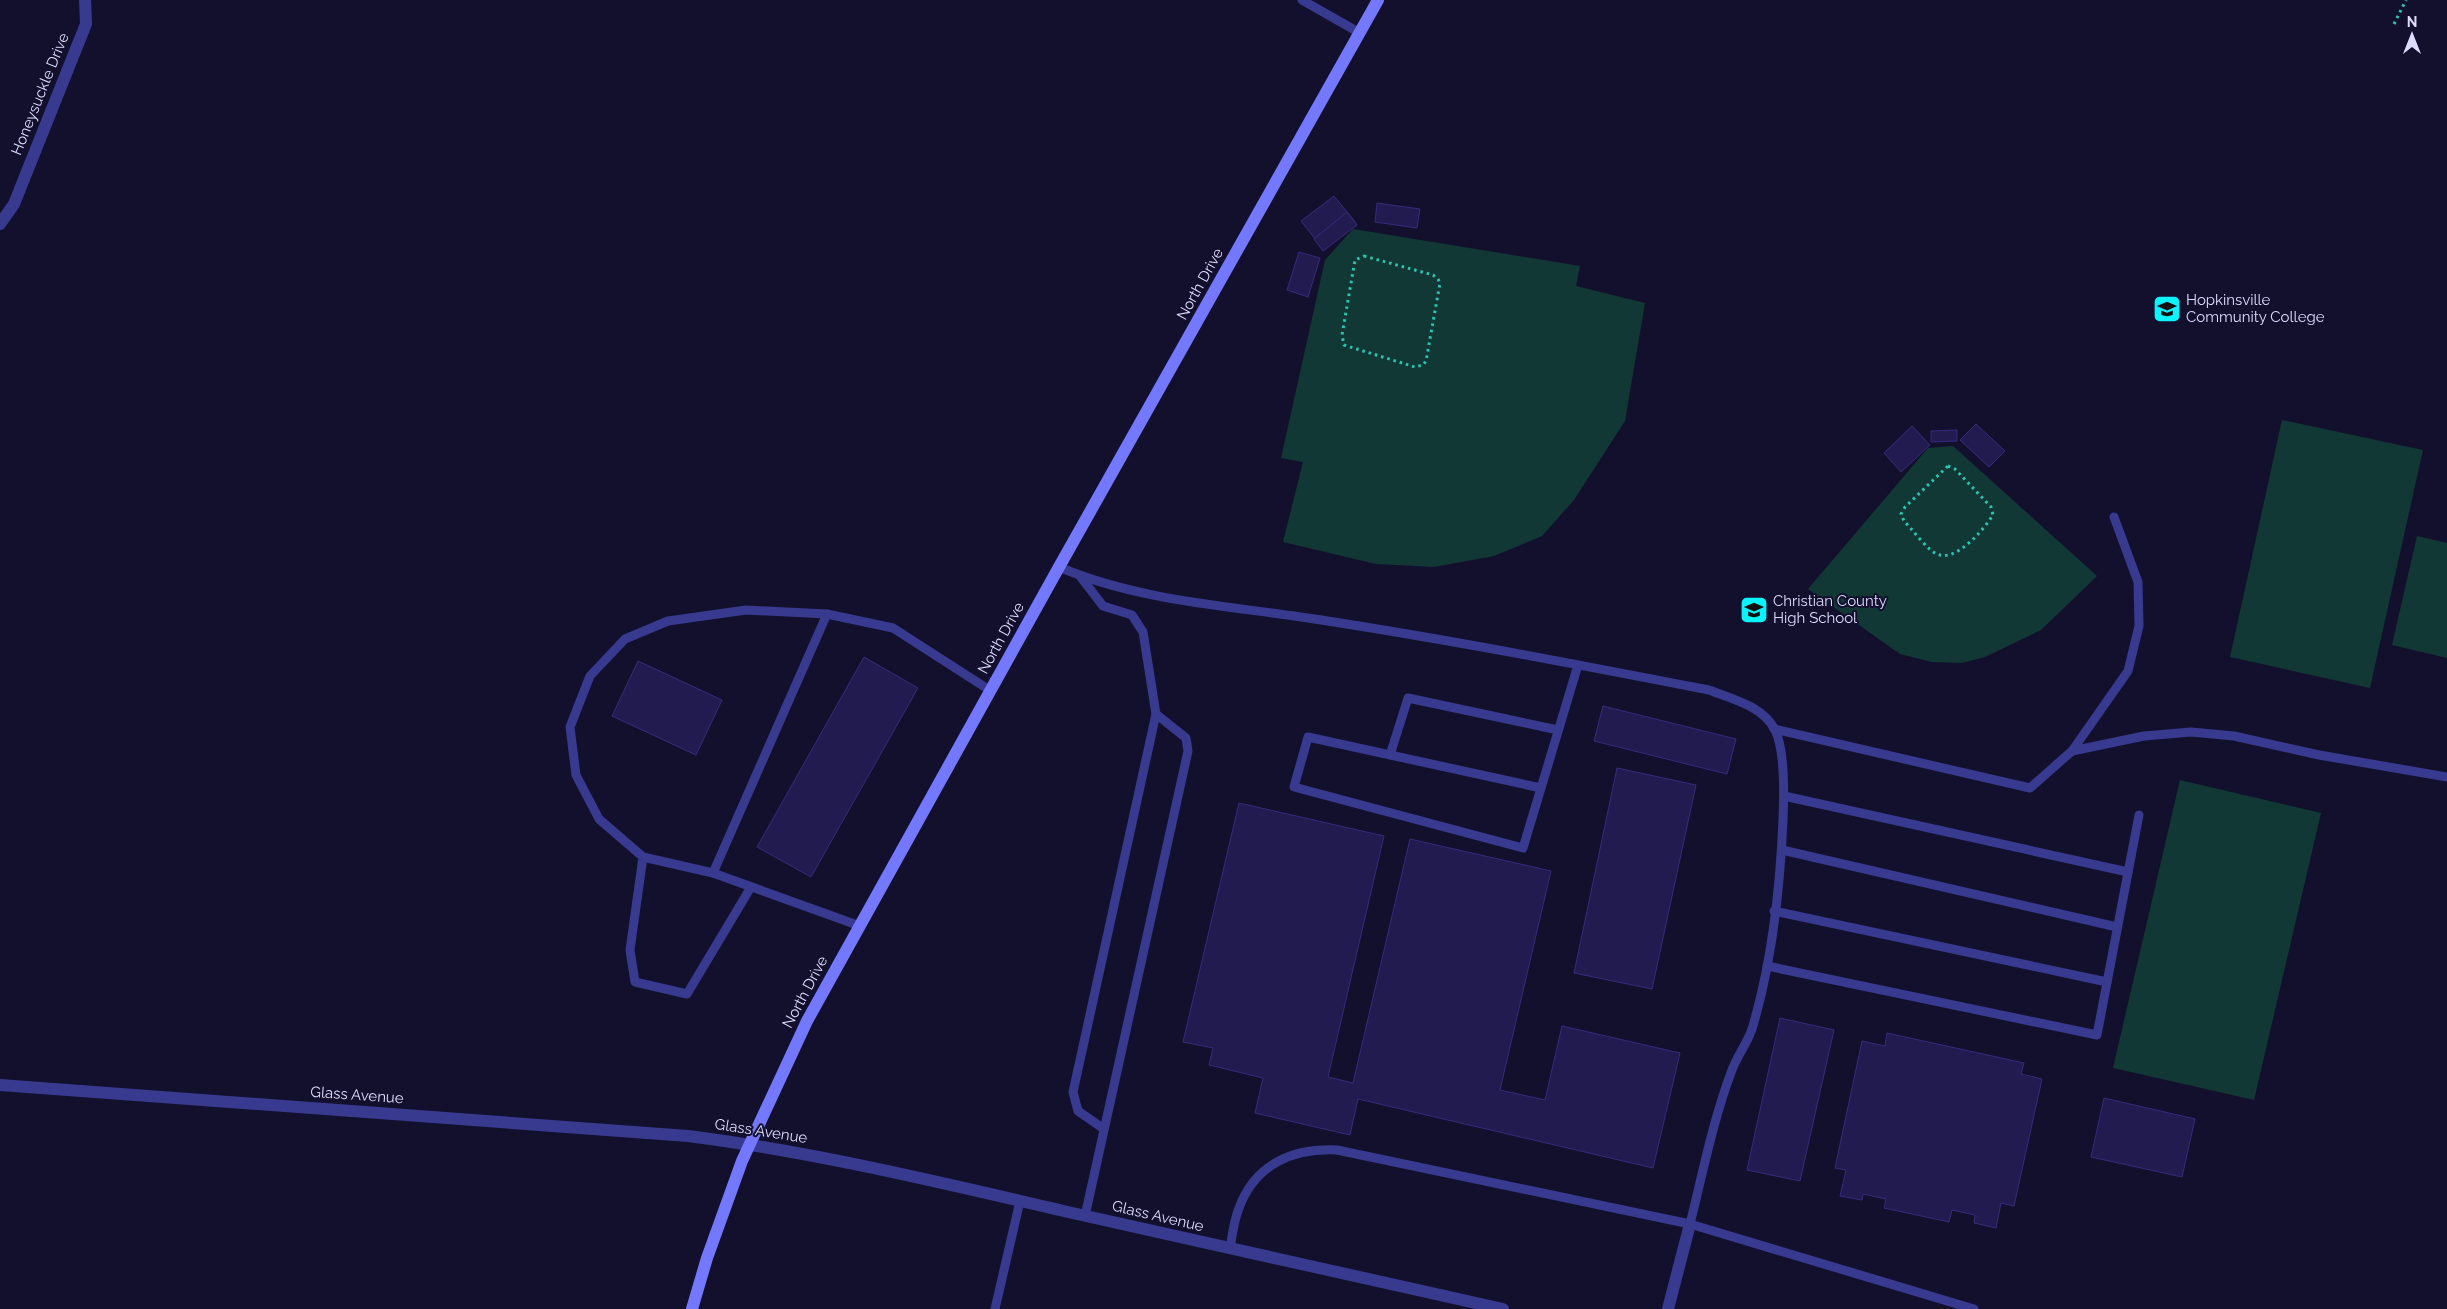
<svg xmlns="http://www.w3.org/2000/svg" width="2447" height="1309" viewBox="0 0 2447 1309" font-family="Raleway,sans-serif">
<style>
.green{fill:#123835}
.building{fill:#221b50;stroke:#372b7d}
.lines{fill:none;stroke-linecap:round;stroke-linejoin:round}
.path{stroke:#28c7b5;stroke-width:3;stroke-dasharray:2.5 4;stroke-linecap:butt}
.lane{stroke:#383a8f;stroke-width:9}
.street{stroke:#383a8f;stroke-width:12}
.secondary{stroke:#7378ff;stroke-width:12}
.labels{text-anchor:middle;stroke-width:4;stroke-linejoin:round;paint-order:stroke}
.street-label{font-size:15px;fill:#dedcff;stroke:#13102e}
.poi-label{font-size:15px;fill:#dedcff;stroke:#13102e;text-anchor:start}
</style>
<rect width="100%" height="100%" fill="#13102e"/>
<g class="green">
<path d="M1353 229 1580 266 1576 286 1645 303 1625 421 1574 500 1542 536 1494 556 1434 567 1376 564 1283 542 1303 462 1281 458 1325 260Z"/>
<path d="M2282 420 2423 450 2370 688 2230 657Z"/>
<path d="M1953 446 2097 576 2041 630 1985 657 1962 663 1932 662 1900 654 1808 589 1928 448Z"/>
<path d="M2417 536 2447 543V658L2392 645Z"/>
<path d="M2180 780 2321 813 2254 1100 2113 1068Z"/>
</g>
<g class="building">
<path d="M1334 196 1356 223 1323 249 1301 221Z"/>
<path d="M1377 203 1420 209 1417 228 1375 222Z"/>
<path d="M1347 212 1357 225 1323 251 1314 239Z"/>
<path d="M1299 252 1320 258 1308 297 1287 290Z"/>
<path d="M1976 424 2005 451 1989 467 1960 440Z"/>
<path d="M1912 426 1930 445 1901 472 1884 453Z"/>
<path d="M1957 430V441L1931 442V431Z"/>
<path d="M864 657 918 688 811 877 757 847Z"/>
<path d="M638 661 722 700 696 755 612 716Z"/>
<path d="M1603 706 1736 739 1727 774 1594 741Z"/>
<path d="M1617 768 1696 785 1652 989 1574 973Z"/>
<path d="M1239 803 1384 836 1328 1077 1353 1083 1410 839 1551 871 1500 1090 1545 1100 1562 1026 1680 1053 1653 1168 1358 1099 1350 1135 1255 1113 1263 1078 1209 1065 1213 1048 1183 1042Z"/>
<path d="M1780 1018 1834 1030 1800 1181 1747 1170Z"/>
<path d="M1887 1033 2024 1063 2021 1074 2042 1079 2014 1206 2001 1203 1996 1228 1974 1223 1975 1215 1952 1210 1949 1222 1884 1208 1886 1199 1863 1194 1862 1200 1840 1196 1846 1170 1835 1168 1862 1041 1885 1046Z"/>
<path d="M2104 1098 2195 1119 2182 1177 2091 1157Z"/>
</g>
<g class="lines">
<g class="path">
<path d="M2394 24 2406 0"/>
<path d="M1364 256 1433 275 1438 279 1440 283 1426 361 1423 365 1415 367 1344 345 1342 335 1355 260Z"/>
<path d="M1948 466 1955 469 1991 507 1993 515C1984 529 1956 563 1937 554 1928 551 1912 529 1904 521L1901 514 1905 507Z"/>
</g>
<g class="lane">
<path d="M1302 0 1360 33"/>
<path d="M1059 567C1142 602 1233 606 1321 620 1451 640 1580 665 1709 690 1732 699 1763 706 1775 730 1785 750 1784 797 1783 820 1780 889 1772 963 1752 1029 1747 1044 1737 1056 1732 1070 1713 1120 1703 1172 1690 1224"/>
<path d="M1080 576 1103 606 1132 615 1143 632 1156 714 1073 1092 1078 1111 1104 1129"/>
<path d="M1774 729 2030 788 2072 751 2128 671 2139 626 2138 582 2114 517"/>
<path d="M2072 751 2144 736 2191 732 2234 736 2319 755 2447 777"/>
<path d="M1390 755 1408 698 1558 730"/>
<path d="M1541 788 1308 737 1294 787 1523 848 1578 665"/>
<path d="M1784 796 2128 872"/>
<path d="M1782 850 2117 927"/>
<path d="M643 857 630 950 635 982 687 994 751 887"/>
<path d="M713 873 827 614"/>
<path d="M1774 911 2107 982"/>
<path d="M860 926 713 873 643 857 599 819 576 775 570 727 590 676 625 639 668 621 746 610 827 614 893 628 991 691"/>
<path d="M1767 966 2097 1035 2139 815"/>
<path d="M1085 1216 1188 751 1186 738 1156 714"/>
<path d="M1230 1249C1232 1236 1234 1220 1239 1208 1255 1164 1293 1148 1337 1150L1690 1224 1974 1309"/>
<path d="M995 1309 1020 1201"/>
</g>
<g class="street">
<path d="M0 224 14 204 86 24 85 0"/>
<path d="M0 1085 688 1136C822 1153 954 1186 1086 1216 1224 1248 1363 1278 1503 1309"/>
<path d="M1668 1309 1690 1224"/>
</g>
<path class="secondary" d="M692 1309 707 1258 742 1161 807 1021 1059 567 1378 0"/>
</g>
<defs>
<symbol id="university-square" viewBox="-11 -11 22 22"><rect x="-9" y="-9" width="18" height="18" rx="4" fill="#08f4ff" stroke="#13102e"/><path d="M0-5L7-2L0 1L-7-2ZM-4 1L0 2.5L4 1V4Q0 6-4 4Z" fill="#111"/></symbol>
<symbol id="school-square" viewBox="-11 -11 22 22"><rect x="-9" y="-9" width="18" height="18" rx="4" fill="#08f4ff" stroke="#13102e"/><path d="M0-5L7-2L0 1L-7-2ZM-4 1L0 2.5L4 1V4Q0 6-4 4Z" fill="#111"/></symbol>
</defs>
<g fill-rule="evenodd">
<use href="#university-square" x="2151" y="293" width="32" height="32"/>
<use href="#school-square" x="1738" y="594" width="32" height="32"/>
</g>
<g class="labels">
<g class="street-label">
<text transform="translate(40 94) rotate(-68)" y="5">Honeysuckle Drive</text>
<text transform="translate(1200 284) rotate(-61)" y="5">North Drive</text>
<text transform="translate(1001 638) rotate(-61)" y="5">North Drive</text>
<text transform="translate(805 992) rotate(-62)" y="5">North Drive</text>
<text transform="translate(357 1095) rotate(4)" y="5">Glass Avenue</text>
<text transform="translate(761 1131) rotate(9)" y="5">Glass Avenue</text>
<text transform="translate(1158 1216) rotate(13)" y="5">Glass Avenue</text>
</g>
<g class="poi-label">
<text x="2186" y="305">Hopkinsville<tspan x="2186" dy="17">Community College</tspan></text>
<text x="1773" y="606">Christian County<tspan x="1773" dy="17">High School</tspan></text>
</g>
</g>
<g transform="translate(2412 35)" stroke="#13102e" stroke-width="4" paint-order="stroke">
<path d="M0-4L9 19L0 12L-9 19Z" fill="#dedcff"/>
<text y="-8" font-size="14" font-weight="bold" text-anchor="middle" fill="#dedcff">N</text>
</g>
</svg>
